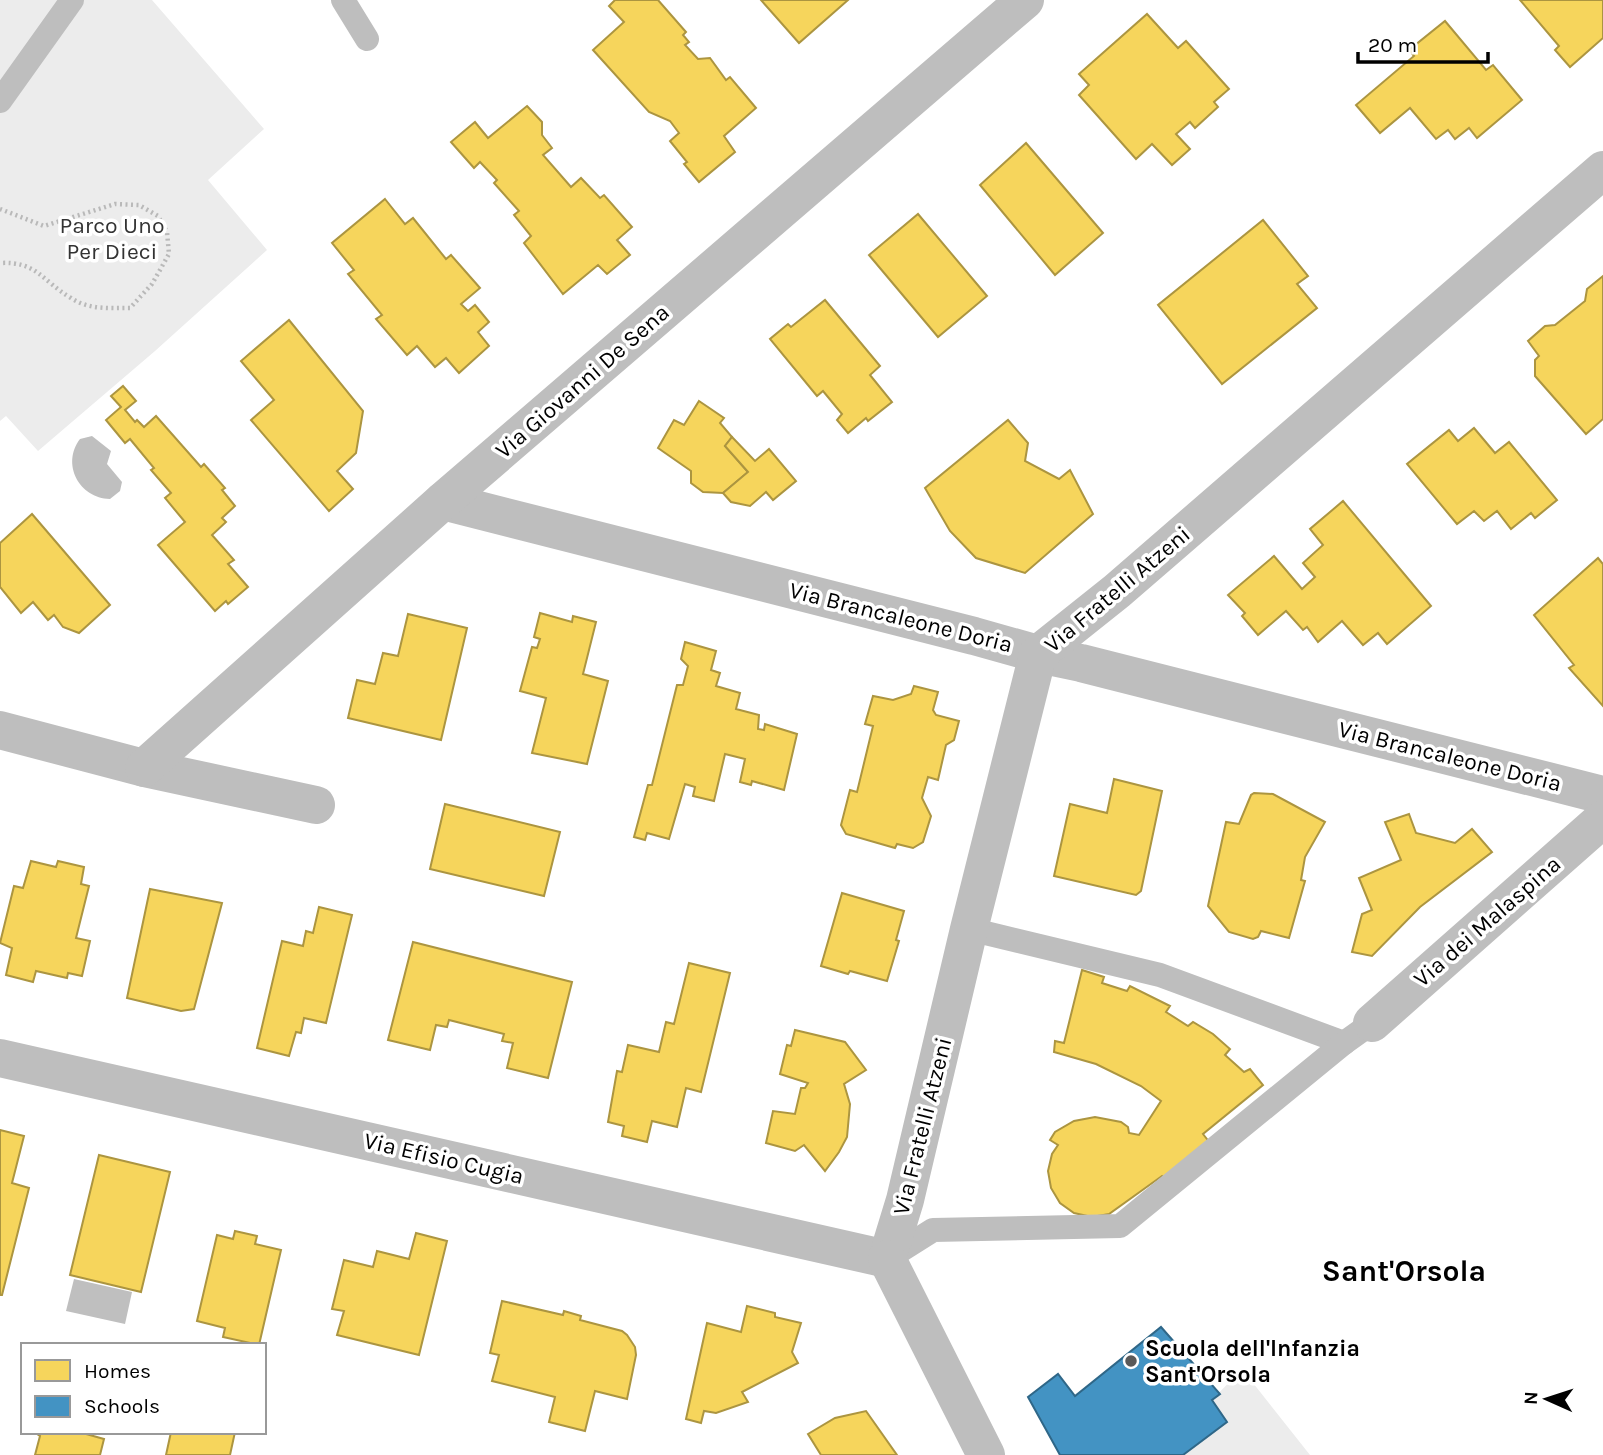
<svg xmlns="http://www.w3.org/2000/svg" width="1603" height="1455" viewBox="0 0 1603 1455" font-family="Karla,sans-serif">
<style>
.green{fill:#ececec}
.water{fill:#bfbfbf}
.homes{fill:#f6d55c;stroke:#ac9540;stroke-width:2}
.schools{fill:#4393c3;stroke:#2f6788;stroke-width:2}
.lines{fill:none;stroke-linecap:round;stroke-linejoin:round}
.path{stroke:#b9b9b9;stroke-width:4.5;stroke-dasharray:2 3.5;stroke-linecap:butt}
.service{stroke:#bebebe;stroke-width:24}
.minor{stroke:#bebebe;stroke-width:38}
.poi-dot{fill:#595959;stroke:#fff;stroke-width:2.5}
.labels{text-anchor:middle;stroke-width:7;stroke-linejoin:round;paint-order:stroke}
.park-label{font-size:23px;fill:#333;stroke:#fff}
.street-label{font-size:23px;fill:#000;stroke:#fff}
.poi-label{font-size:23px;font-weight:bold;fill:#000;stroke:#fff;text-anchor:start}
.district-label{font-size:30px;font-weight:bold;fill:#000;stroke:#fff}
</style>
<rect width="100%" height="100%" fill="#fff"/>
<g class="green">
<path d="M0 0H152L264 129 208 180 267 250 155 351 38 451 6 416 0 421Z"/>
<path d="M1242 1369 1310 1455H1183L1227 1422 1212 1400Z"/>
</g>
<g class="water">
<path d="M92 436 111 451 107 464 122 482 120 491 110 499C79 498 61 464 80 439Z"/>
<path d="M74 1279 132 1292 125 1324 66 1311Z"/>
</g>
<g class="homes">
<path d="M615 0H658L686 32 683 35 689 42 685 45 698 59 710 58 726 80 730 77 756 108 724 136 735 152 699 182 684 164 687 162 670 141 679 133 670 121 649 112 593 50 624 22 609 6Z"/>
<path d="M761 0H848L799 43Z"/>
<path d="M1520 0H1603V38L1570 67 1555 50 1559 46Z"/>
<path d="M1147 14 1178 48 1186 41 1229 89 1214 102 1218 107 1195 128 1190 122 1176 134 1190 149 1172 165 1152 144 1136 159 1079 95 1089 85 1079 74Z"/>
<path d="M1445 21 1486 70 1493 65 1522 100 1477 138 1469 128 1455 139 1448 130 1436 139 1410 108 1380 133 1356 105 1414 56 1409 50Z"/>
<path d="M527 106 542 122V135L552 148 543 155 571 187 581 178 600 198 604 195 632 227 617 240 630 255 607 274 598 265 563 294 524 243 531 236 514 215 519 211 494 183 497 180 480 162 474 168 451 142 475 122 488 138Z"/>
<path d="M1026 143 1103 233 1055 275 980 185Z"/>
<path d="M385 199 405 224 413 218 446 259 451 255 480 288 461 304 468 311 475 305 489 322 478 332 489 346 459 373 446 358 435 367 417 346 407 355 376 319 382 315 348 274 354 270 332 243Z"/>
<path d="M918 214 987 296 938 337 869 255Z"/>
<path d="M1263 220 1308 276 1297 284 1317 308 1222 384 1158 305Z"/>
<path d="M1603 276V419L1586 434 1535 376V360L1539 356 1528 341 1545 326 1555 325 1585 301 1587 289Z"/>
<path d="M825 300 880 366 870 375 892 402 868 421 866 418 848 433 837 420 842 414 823 391 817 396 770 339 788 324 791 327Z"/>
<path d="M289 320 363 411 356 453 337 471 353 489 329 511 251 420 274 400 241 361Z"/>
<path d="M123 386 136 401 125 410 135 422 137 420 144 427 156 416 201 467 204 464 225 488 222 490 235 506 222 518 226 522 212 535 234 560 228 564 248 587 228 604 226 601 215 611 158 545 185 522 165 498 171 493 151 470 154 468 130 439 125 443 106 420 121 407 111 396Z"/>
<path d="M699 401 724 418 720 423 732 437 725 446 748 472 723 493 703 492 691 483V471L658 448 674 420 684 425Z"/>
<path d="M1008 420 1028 443 1025 461 1059 479 1070 470 1093 514 1025 573 976 558 950 531 925 488Z"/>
<path d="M1474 428 1495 453 1509 442 1557 500 1535 518 1531 513 1511 529 1497 511 1484 521 1474 511 1457 524 1407 464 1449 430 1458 441Z"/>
<path d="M732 437 755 461 769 449 796 481 773 500 766 492 750 506 731 502 723 493 748 472 725 446Z"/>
<path d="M1343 501 1431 606 1387 644 1378 633 1363 645 1342 621 1318 642 1307 627 1303 630 1286 611 1258 635 1242 616 1245 613 1228 595 1274 556 1302 589 1315 577 1303 563 1323 545 1310 529Z"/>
<path d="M32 514 110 605 79 633 63 627 54 615 48 620 33 602 21 613 0 587V543Z"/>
<path d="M1598 558 1603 564V706L1569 668 1574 665 1534 615Z"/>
<path d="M540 613 572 622 573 616 596 622 583 674 608 681 587 764 532 753 546 698 520 691 532 647 537 648 540 639 534 637Z"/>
<path d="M408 614 467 628 441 740 348 718 357 680 375 684 383 653 398 656Z"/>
<path d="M685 642 716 651 711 670 720 673 716 686 740 693 736 709 759 715 758 729 764 730 765 724 797 734 784 790 752 781 751 785 740 782 745 759 725 754 714 801 693 796 695 787 685 784 669 839 647 833 645 840 634 837 648 785H652L677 685H683L688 666 681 659Z"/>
<path d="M914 686 938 692 933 710 936 715 959 721 954 740 946 745 938 780 928 777 922 798 931 816 923 842 913 848 897 844 895 848 846 834 841 825 850 790 857 792 873 726 865 724 873 696 893 700 911 694Z"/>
<path d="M1114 779 1162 791 1141 891 1136 895 1054 876 1070 804 1107 813Z"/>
<path d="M1254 793 1273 794 1325 822 1305 857 1301 880 1305 881 1289 938 1261 931 1258 937 1253 939 1229 932 1208 906 1226 822 1239 824 1251 795Z"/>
<path d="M445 804 560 832 544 896 430 869Z"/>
<path d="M1409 814 1416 833 1455 843 1472 829 1492 852 1420 907 1372 956 1352 952 1362 914 1372 910 1359 878 1401 860 1385 822Z"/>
<path d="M31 861 56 867 58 861 84 867 81 884 89 886 76 938 90 941 82 976 68 973 67 978 36 971 33 982 6 975 12 948 0 943 14 886 23 888Z"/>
<path d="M150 889 222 903 194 1009 181 1011 127 998Z"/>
<path d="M842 893 904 911 896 940 899 941 887 981 850 971 848 974 821 966Z"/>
<path d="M319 907 352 915 326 1023 304 1018 301 1033 296 1032 289 1056 257 1048 282 941 303 946 306 931 313 933Z"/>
<path d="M413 942 572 982 548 1078 507 1068 513 1043 502 1041 504 1034 449 1020 447 1027 436 1025 430 1050 388 1040Z"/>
<path d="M689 963 730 973 701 1092 686 1088 677 1127 652 1121 647 1142 622 1136 624 1126 608 1122 617 1071 622 1072 628 1045 659 1052 666 1022 674 1024Z"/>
<path d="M1082 970 1104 977 1102 983 1127 991 1130 986 1170 1006 1166 1012 1188 1026 1193 1022 1213 1034 1230 1049 1225 1055 1244 1072 1250 1069 1263 1085 1203 1134 1210 1143 1165 1179 1162 1176 1109 1214 1092 1217 1074 1213 1060 1203 1051 1188 1048 1171 1052 1154 1058 1145 1050 1140 1055 1132 1074 1121 1095 1117 1121 1122 1128 1127 1129 1133 1139 1135 1161 1101 1141 1086 1096 1064 1054 1052 1055 1041 1064 1043Z"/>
<path d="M795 1030 845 1042 866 1070 844 1084 850 1104 847 1137 839 1152 825 1171 804 1145 795 1151 766 1143 773 1111 795 1114 801 1088H805L808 1083 780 1074 787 1045 791 1046Z"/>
<path d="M0 1130 24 1136 12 1183 29 1188 2 1295H0Z"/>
<path d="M99 1155 170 1172 141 1292 70 1275Z"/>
<path d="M235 1231 257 1236 255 1244 281 1250 259 1345 223 1337 225 1328 197 1321 217 1235 233 1239Z"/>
<path d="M416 1233 447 1241 419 1355 337 1335 344 1311 332 1309 344 1260 373 1267 377 1251 409 1259Z"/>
<path d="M502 1301 563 1315 564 1311 581 1316 580 1320 622 1331 627 1335 635 1347 636 1355 627 1399 595 1391 585 1431 549 1422 555 1397 492 1381 499 1355 490 1353Z"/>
<path d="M747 1306 775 1313V1317L801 1323 792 1352 798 1363 742 1392 748 1402 716 1413 704 1411 701 1423 686 1419 707 1323 741 1332Z"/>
<path d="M866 1411 897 1455H821L808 1434 835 1418Z"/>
<path d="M34 1432H79L104 1439 100 1455H35L40 1436Z"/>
<path d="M171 1432H235L230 1455H166Z"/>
</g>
<path class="schools" d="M1161 1327 1220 1394 1212 1400 1227 1422 1183 1455H1060L1028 1397 1058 1374 1075 1396Z"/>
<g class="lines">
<path class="path" d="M0 209 44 226 115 204 139 205 158 216 167 232 169 254 152 284 130 308C109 308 89 310 71 298 42 281 37 261 0 263"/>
<g class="service">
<path d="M343 0 367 39"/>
<path d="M0 101 72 0"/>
<path d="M969 929 1160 975 1344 1043"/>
<path d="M887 1259 933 1230 1120 1226 1344 1043 1372 1023"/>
</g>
<g class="minor">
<path d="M443 501 974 636 1038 654 1081 663 1603 795"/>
<path d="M0 730 144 768 316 805"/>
<path d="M144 768 443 501 1025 0"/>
<path d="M1372 1023 1603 819"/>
<path d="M0 1058 887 1259"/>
<path d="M887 1259 905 1200 969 929 1038 654 1117 591 1603 170"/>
<path d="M887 1259 986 1455"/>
</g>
</g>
<circle class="poi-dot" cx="1131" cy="1361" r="7"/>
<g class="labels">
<g class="park-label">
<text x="112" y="233">Parco Uno<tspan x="112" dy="26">Per Dieci</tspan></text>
</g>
<g class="street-label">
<text transform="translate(582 381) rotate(-41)" y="8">Via Giovanni De Sena</text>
<text transform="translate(1117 589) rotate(-40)" y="8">Via Fratelli Atzeni</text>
<text transform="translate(901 617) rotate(14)" y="8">Via Brancaleone Doria</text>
<text transform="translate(1450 756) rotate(14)" y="8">Via Brancaleone Doria</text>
<text transform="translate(1487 921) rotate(-41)" y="8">Via dei Malaspina</text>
<text transform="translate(922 1126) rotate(-76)" y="8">Via Fratelli Atzeni</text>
<text transform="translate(444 1158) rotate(13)" y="8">Via Efisio Cugia</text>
</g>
<g class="poi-label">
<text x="1145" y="1356">Scuola dell'Infanzia<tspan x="1145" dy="26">Sant'Orsola</tspan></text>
</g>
<g class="district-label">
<text x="1404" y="1281">Sant'Orsola</text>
</g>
</g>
<rect x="21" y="1343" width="245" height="91" fill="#ffffff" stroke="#999999" stroke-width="2"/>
<rect x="35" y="1360" width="35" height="21" fill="#f6d55c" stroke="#999999" stroke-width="2"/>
<text x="84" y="1378" font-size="21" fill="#000000">Homes</text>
<rect x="35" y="1396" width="35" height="21" fill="#4393c3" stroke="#999999" stroke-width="2"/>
<text x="84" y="1413" font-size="21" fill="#000000">Schools</text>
<g transform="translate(1547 1399) rotate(273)" stroke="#ffffff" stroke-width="5" paint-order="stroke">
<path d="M0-5L12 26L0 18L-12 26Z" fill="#000000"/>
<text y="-10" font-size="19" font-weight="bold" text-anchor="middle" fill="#000000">N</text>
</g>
<path d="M1358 52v10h130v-10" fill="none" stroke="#000000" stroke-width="3.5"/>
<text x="1368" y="52" font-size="21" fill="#000000" stroke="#ffffff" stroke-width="5" paint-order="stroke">20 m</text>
</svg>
